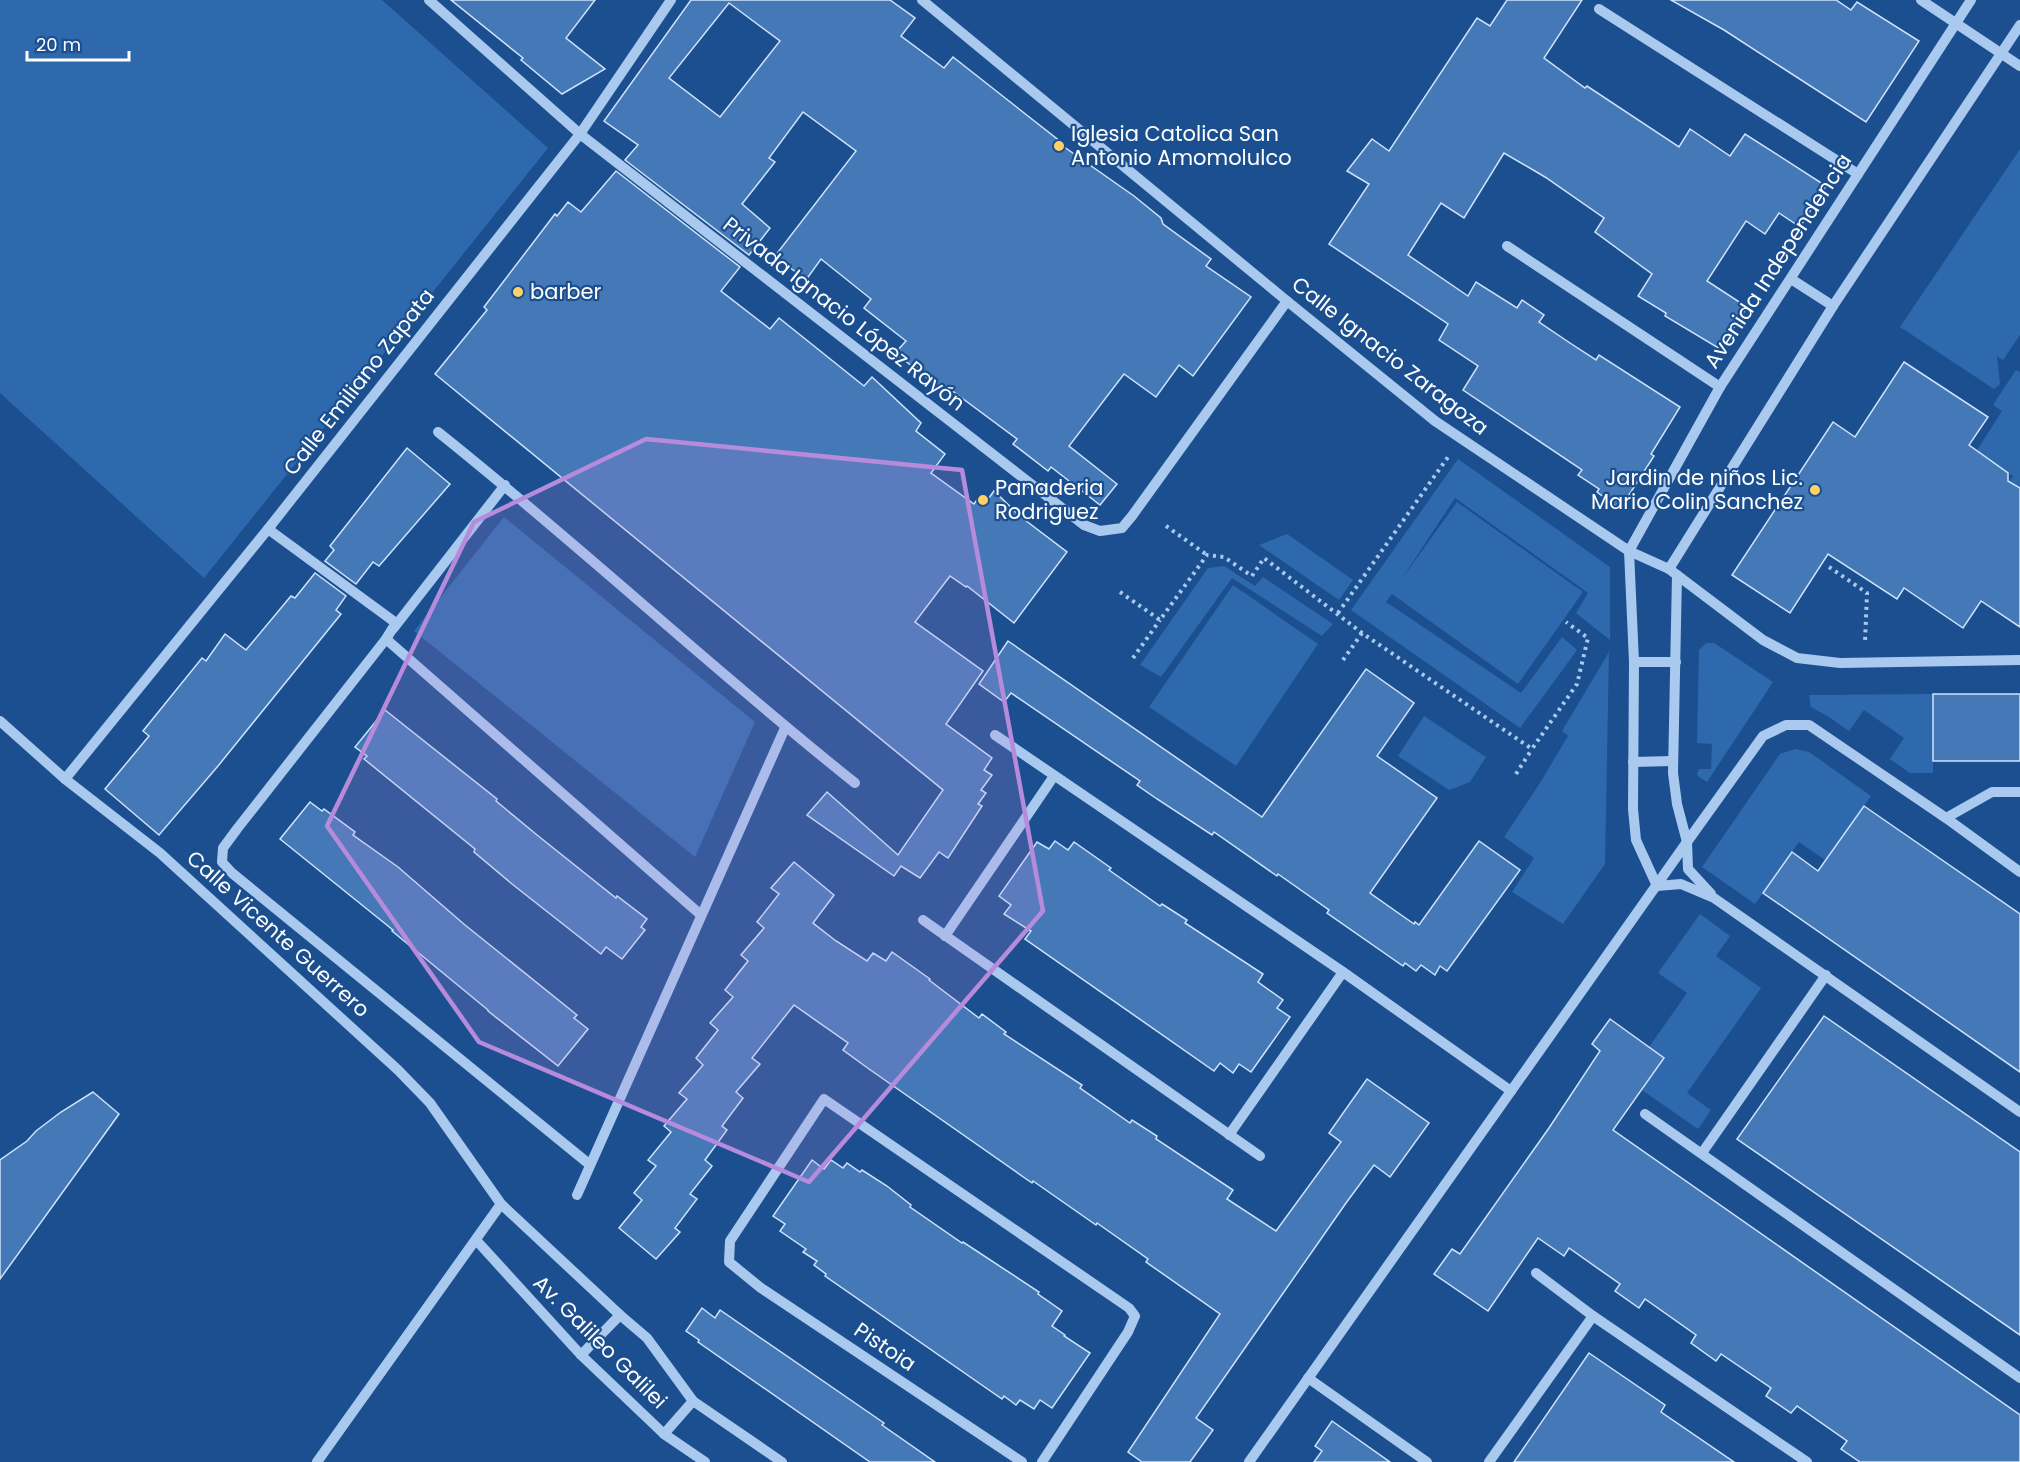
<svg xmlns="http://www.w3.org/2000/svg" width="2020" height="1462" viewBox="0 0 2020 1462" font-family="Poppins,sans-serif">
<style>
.green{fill:#2e69ad}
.building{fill:#4478b7;stroke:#cfe3fa;stroke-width:1.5;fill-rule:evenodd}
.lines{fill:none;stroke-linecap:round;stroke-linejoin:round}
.path{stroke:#a9c9ee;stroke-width:4;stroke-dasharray:3 4.5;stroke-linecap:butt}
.minor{stroke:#a9c9ee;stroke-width:10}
.marked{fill:#b68bdc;fill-opacity:0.2;stroke:#b68bdc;stroke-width:4.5;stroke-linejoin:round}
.poi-dot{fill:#ffd166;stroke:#1b4f8f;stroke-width:2}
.labels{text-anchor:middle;stroke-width:4.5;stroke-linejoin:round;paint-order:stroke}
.poi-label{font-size:21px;fill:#fff;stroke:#1b4f8f;text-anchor:start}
.street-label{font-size:21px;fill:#fff;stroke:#1b4f8f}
</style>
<rect width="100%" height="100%" fill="#1b4f8f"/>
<g class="green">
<path d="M0 0H382L548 148 204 578 0 393Z"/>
<path d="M2020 149V335L2003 360 1997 356 2000 384 1994 389 1900 327Z"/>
<path d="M2016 370 2020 372V488L2010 481 2013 476 2008 473 2006 475 1972 458 2002 411 1993 405Z"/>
<path d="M1458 459 1610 567V640L1576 613 1588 593 1455 498 1401 580 1457 502 1583 592 1518 684 1392 594 1386 602 1521 693 1562 637 1577 650 1520 728 1351 610Z"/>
<path d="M504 517 755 722 695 857 414 631Z"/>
<path d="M1287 534 1353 580 1339 600 1259 545Z"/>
<path d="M1224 566 1255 586 1263 577 1333 624 1322 636 1232 578 1161 677 1140 665 1208 568Z"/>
<path d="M1233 585 1318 644 1236 766 1149 707Z"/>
<path d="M1706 643H1714L1773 682 1707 782 1699 777 1697 774 1699 769H1711L1712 744 1697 743 1699 650Z"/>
<path d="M1609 652 1605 864 1563 924 1512 892 1534 858 1504 837 1540 783 1568 736 1562 731Z"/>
<path d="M1933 694V773H1910L1890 759 1904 738 1864 710 1849 731 1829 717 1811 707 1809 695Z"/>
<path d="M1424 716 1486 757 1470 782 1449 790 1398 756Z"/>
<path d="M1795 749 1809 752 1871 796 1825 860 1799 842 1755 904 1702 867 1780 754Z"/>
<path d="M1700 914 1730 936 1716 956 1761 988 1687 1093 1711 1110 1698 1129 1642 1090 1664 1058 1649 1047 1687 993 1658 973Z"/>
</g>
<g class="building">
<path d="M451 0H595L566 38 605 69 562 94 521 60 523 58Z"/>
<path d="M691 0H890L915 18 901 36 944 68 953 57 1061 142 1060 144 1134 196 1161 218 1163 224 1211 259 1206 266 1251 297 1193 376 1179 365 1156 397 1124 374 1069 446 1117 484 1100 505 1051 467 1048 471 1013 444 1017 439 947 387 944 391 895 353 906 341 864 308 871 299 821 259 806 280 775 256 856 151 803 112 769 158 775 162 742 204 770 228 749 255 625 160 638 145 604 121ZM729 3 780 41 720 117 669 78Z"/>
<path d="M1507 0H1582L1544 58 1585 88 1587 86 1679 147 1690 129 1730 156 1745 134 1826 186 1800 227 1779 213 1765 234 1746 221 1707 281 1747 307 1720 349 1665 316 1666 313 1638 296 1652 274 1595 232 1604 218 1545 177 1504 153 1464 218 1441 203 1408 255 1468 296 1476 282 1517 308 1522 300 1544 315 1539 322 1570 343 1596 360 1599 355 1680 407 1651 454 1654 456 1620 509 1597 492 1599 489 1578 475 1582 470 1463 390 1478 366 1439 340 1448 324 1329 244 1369 184 1347 171 1372 139 1389 151 1477 18 1490 26Z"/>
<path d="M1671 0H1836L1851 10 1857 2 1919 41 1866 122 1724 30Z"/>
<path d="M616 171 740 267 721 291 770 329 779 318 864 386 872 377 921 423 916 431 945 454 931 473 974 504 977 500 983 506 994 491 1021 517 1067 552 1014 623 967 586 966 587 950 576 915 622 983 671 946 724 992 758 984 770 992 775 981 790 986 793 978 804 982 806 948 858 939 852 920 878 901 866 894 876 807 815 827 792 898 855 943 790 435 374 487 310 484 307 555 214 557 216 568 202 581 212Z"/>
<path d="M1904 362 1988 417 1969 445 2008 473V481L2020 488V627L1981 601 1963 628 1904 588 1897 599 1828 554 1790 613 1732 575 1833 422 1855 437Z"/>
<path d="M407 448 450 484 379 566 373 562 356 584 325 561 334 550 330 546Z"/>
<path d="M315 573 346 596 336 610 341 614 218 766 159 835 105 789 149 736 143 731 202 658 206 661 225 634 246 650 291 596 295 598Z"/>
<path d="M1008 641 1262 817 1366 669 1414 703 1377 756 1437 798 1370 893 1414 924 1415 922 1419 925 1479 841 1520 870 1447 971 1440 966 1435 975 1421 965 1416 971 1405 963 1403 966 1327 913 1329 910 1278 874 1277 876 1214 832 1212 835 1157 799 1137 785 1140 781 1011 693 1004 702 979 684Z"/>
<rect x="1933" y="694" width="87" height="67"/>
<path d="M385 710 497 799 496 801 537 835 616 898 617 896 647 919 641 927 645 930 622 959 606 947 601 954 512 884 474 852 475 849 364 759 367 756 355 747Z"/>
<path d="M310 802 322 811 324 809 355 832 353 835 398 867 465 925 577 1015 574 1018 588 1029 558 1066 488 1011V1010L392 931 393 930 280 839Z"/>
<path d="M1864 806 2020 914V1072L1763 893 1792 852 1818 871Z"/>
<path d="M1055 841 1068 850 1074 842 1111 868 1109 870 1160 906 1162 904 1187 920 1185 923 1263 974 1258 982 1283 1000 1277 1008 1290 1017 1251 1072 1239 1064 1233 1073 1220 1063 1214 1071 1025 939 1031 931 1004 914 1011 905 999 896 1037 842 1049 849Z"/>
<path d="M794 862 834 895 813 923 836 941 867 961 873 953 886 961 892 952 930 979 929 980 979 1018 982 1014 1006 1032 1004 1034 1082 1085 1080 1088 1130 1123 1132 1120 1157 1136 1156 1139 1233 1190 1227 1199 1276 1231 1341 1142 1329 1133 1367 1079 1429 1123 1390 1177 1374 1165 1346 1203 1196 1418 1213 1430 1190 1462H1142L1128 1452 1220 1314 1146 1262 1148 1259 1097 1223 1096 1225 1033 1181 1032 1183 869 1069 843 1050 848 1043 794 1005 752 1058 760 1064 736 1092 743 1098 722 1126 727 1130 705 1160 712 1166 690 1194 697 1199 675 1228 680 1232 656 1259 619 1228 642 1200 634 1193 656 1166 648 1160 671 1132 664 1126 687 1099 679 1093 703 1065 696 1058 718 1030 710 1023 733 997 725 990 748 961 741 955 764 928 757 922 779 894 771 888Z"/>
<path d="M1824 1016 2020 1152V1335L1737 1139Z"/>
<path d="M1610 1019 1664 1058 1613 1130 2020 1415V1462H1860L1841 1449 1847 1441 1797 1406 1791 1413 1766 1396 1771 1388 1721 1354 1716 1361 1691 1343 1696 1335 1645 1299 1639 1308 1615 1291 1620 1284 1569 1248 1564 1256 1538 1238 1488 1311 1434 1274 1452 1249 1460 1254 1549 1128 1600 1051 1592 1044Z"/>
<path d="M93 1092 119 1114 0 1279V1160L27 1141 36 1131 61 1112Z"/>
<path d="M812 1160 824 1169 831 1160 843 1168 847 1163 860 1172 862 1170 887 1186 911 1205 910 1207 962 1243 963 1242 1039 1292 1038 1294 1062 1311 1052 1326 1065 1335 1064 1336 1090 1353 1052 1408 1040 1400 1034 1409 1020 1400 1016 1405 1004 1396 1002 1399 825 1276 826 1274 814 1265 817 1261 803 1252 806 1249 780 1231 785 1224 773 1216Z"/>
<path d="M702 1308 715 1318 720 1310 884 1423 882 1425 935 1462H870L698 1342 699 1340 686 1331Z"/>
<path d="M1589 1353 1665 1405 1661 1412 1734 1462H1514Z"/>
<path d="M1332 1421 1390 1462H1314L1322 1451 1315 1446Z"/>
</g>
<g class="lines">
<g class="path">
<path d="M1166 526 1207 555"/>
<path d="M1829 567 1867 593 1865 642"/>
<path d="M1120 592 1160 620 1207 555 1224 557 1252 576 1264 558 1362 633 1532 749 1577 684 1588 638 1566 622"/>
<path d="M1338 613 1448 457"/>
<path d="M1133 658 1160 620"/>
<path d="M1343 660 1362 633"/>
<path d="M1516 774 1532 749"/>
</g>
<g class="minor">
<path d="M429 0 580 134 1084 525 1100 531 1122 528 1132 516 1287 301"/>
<path d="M922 0 1287 301 1435 421 1629 551 1669 569 1763 640 1797 658 1840 663 2020 660"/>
<path d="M1921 0 2020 66"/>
<path d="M1599 9 1858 174"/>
<path d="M1507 246 1720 387"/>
<path d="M1791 279 1833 306"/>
<path d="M438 432C580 545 713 670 855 783"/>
<path d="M268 529 396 623 386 639 237 829 223 848 222 862 232 873 589 1164"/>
<path d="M1669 569 1833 306 2020 25"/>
<path d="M1677 575 1673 773 1677 804 1687 842 1688 869 1711 894"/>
<path d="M393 629 505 485"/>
<path d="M386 639 701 915"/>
<path d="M1634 662H1676"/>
<path d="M0 721 65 779 160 853 398 1070 430 1103 501 1204 620 1315 647 1338 693 1401 782 1462"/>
<path d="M995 735 1343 972 1511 1091"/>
<path d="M1633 762 1672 761"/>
<path d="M65 779 268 529 580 134 671 0"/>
<path d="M1946 818 1992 792H2020"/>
<path d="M1657 886 1636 840 1633 809 1634 662 1629 551 1720 387 1971 0"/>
<path d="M1657 886 1681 884 1714 898 2020 1112"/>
<path d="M923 920 1260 1156"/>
<path d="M945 936 1054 776"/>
<path d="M1645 1114 2020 1378"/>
<path d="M1229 1135 1343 972"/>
<path d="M1702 1153 1826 975"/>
<path d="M577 1195 785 728"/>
<path d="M476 1240 581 1355 664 1434 705 1462"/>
<path d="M1536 1273 1593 1316 1807 1462"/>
<path d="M581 1355 620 1315"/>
<path d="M1308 1378 1427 1462"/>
<path d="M664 1434 693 1401"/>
<path d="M317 1462 501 1204"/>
<path d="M1022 1462 761 1288 729 1262 730 1241 824 1099 1129 1308 1135 1316 1128 1332 1042 1462"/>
<path d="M1249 1462 1687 842 1763 736 1786 725H1809L1946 818 2020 872"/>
<path d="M1489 1462 1593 1316"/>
</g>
</g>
<path class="marked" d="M646 439 962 470 1043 911 809 1182 479 1042 327 826 474 522Z"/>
<g class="poi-dot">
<circle cx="1059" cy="146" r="6"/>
<circle cx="518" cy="292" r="6"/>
<circle cx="1815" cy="490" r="6"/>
<circle cx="983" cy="500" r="6"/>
</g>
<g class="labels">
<g class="poi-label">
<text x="1071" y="141">Iglesia Catolica San<tspan x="1071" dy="24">Antonio Amomolulco</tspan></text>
<text x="530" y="299">barber</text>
<text x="1803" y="485" text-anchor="end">Jardin de niños Lic.<tspan x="1803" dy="24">Mario Colin Sanchez</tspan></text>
<text x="995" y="495">Panaderia<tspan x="995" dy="24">Rodriguez</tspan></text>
</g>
<g class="street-label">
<text transform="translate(1778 261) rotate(-57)" y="7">Avenida Independencia</text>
<text transform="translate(844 314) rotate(38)" y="7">Privada Ignacio López Rayón</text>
<text transform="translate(1390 356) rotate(38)" y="7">Calle Ignacio Zaragoza</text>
<text transform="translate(359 382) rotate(-52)" y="7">Calle Emiliano Zapata</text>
<text transform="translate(278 934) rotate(42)" y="7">Calle Vicente Guerrero</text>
<text transform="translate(600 1342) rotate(45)" y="7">Av. Galileo Galilei</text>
<text transform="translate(885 1347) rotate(34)" y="7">Pistoia</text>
</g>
</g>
<path d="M27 51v9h102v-9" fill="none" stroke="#ffffff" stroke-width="3"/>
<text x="36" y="51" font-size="18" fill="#ffffff" stroke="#1b4f8f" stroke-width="4.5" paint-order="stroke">20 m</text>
</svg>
